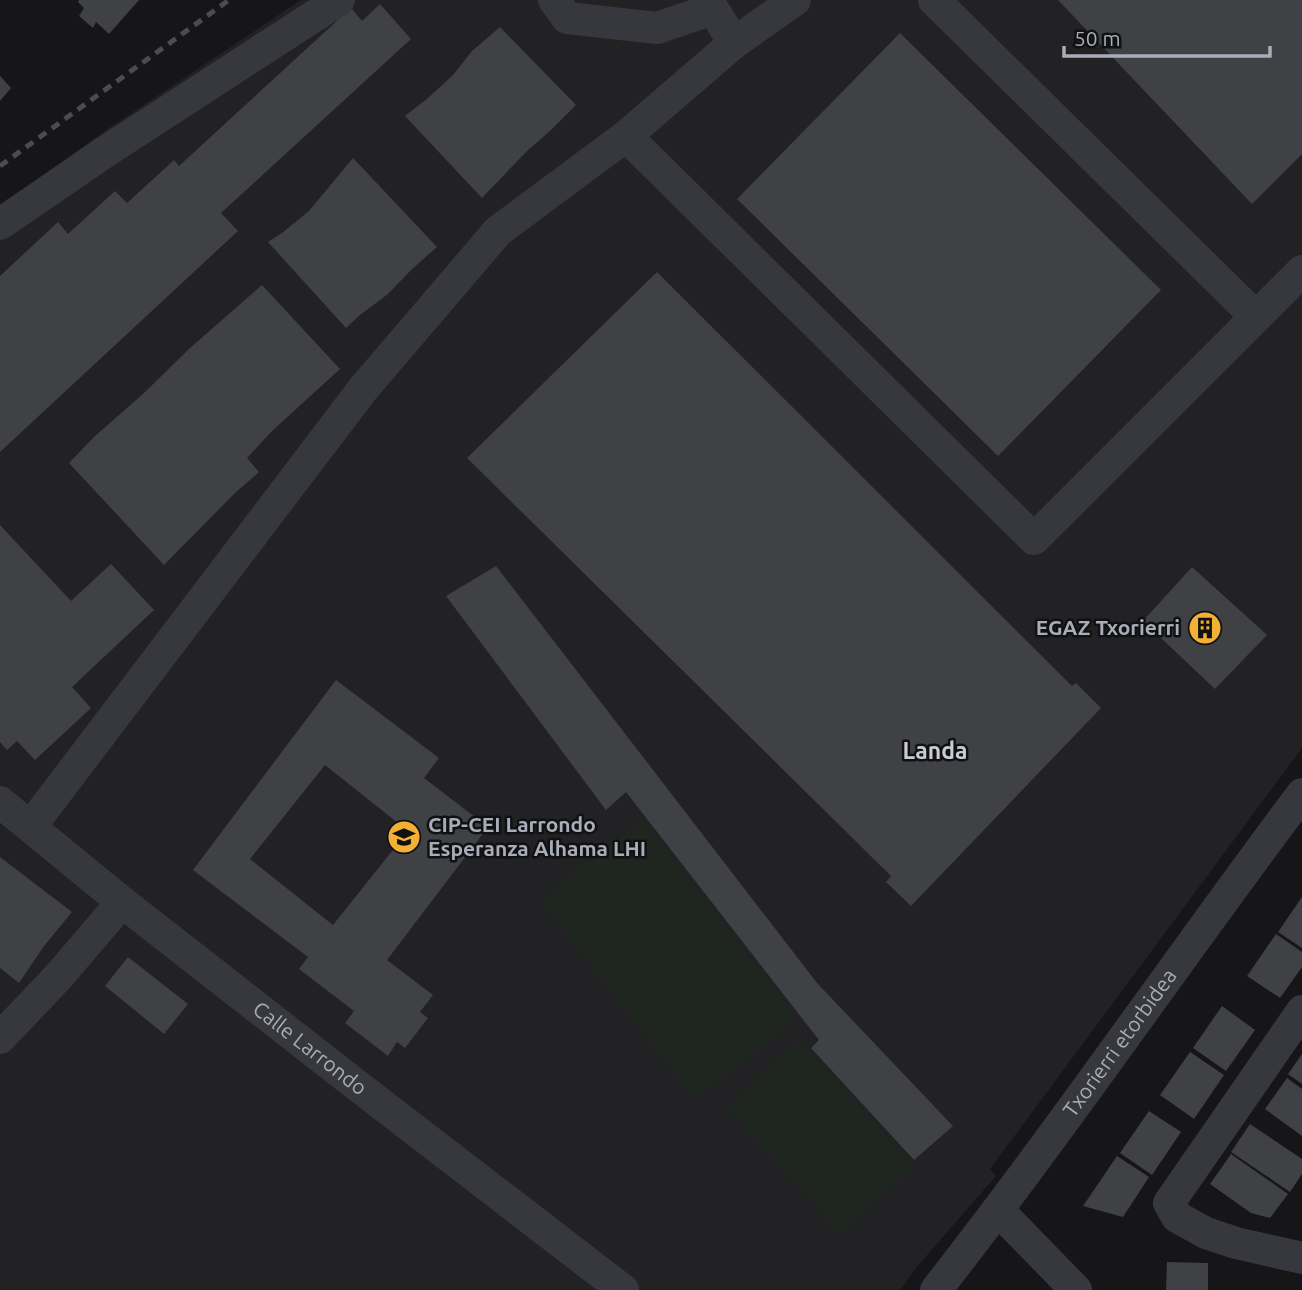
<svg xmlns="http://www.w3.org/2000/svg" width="1302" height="1290" viewBox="0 0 1302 1290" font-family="Ubuntu,sans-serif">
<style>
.built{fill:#222225}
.green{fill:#1e261f}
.building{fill:#404145;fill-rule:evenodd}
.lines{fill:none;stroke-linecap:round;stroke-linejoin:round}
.minor{stroke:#37383d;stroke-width:32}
.rail{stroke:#4a4c52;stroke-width:5;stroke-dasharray:9 7;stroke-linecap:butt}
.labels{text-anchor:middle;stroke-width:5;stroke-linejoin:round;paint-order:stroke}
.poi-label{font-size:21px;font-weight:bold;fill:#a8adb8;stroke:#111113;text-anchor:end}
.street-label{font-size:21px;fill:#a8adb8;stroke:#111113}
.neighbourhood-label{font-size:23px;font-weight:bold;fill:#c9ccd4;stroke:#111113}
</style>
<rect width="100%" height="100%" fill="#161618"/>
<path class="built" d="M301 0H1302V748L990 1169 996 1176 916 1268 900 1290H0V207L106 130Z"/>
<g class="green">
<path d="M642 820 797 1019 695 1099 540 900Z"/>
<path d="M798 1040 914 1166 841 1233 726 1107Z"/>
</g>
<g class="building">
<path d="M79 0H139L109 34 96 22 93 28 79 16 84 8 78 2Z"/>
<path d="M1058 0H1302V154L1252 204Z"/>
<path d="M380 4 411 39 221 213 238 231 0 452V276L58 222 68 234 115 191 127 203 174 160 179 166 351 8 362 21Z"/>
<path d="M500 27 576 105 551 130 526 152 482 198 405 116 428 98 453 75 472 51Z"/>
<path d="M900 33 1161 290 998 456 737 199Z"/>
<path d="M0 76 11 88 0 101Z"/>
<path d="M353 158 437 247 411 270 388 294 360 315 346 328 268 242 282 233 309 211Z"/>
<path d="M657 272 1072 686 1076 683 1101 708 911 906 886 882 891 876 467 458Z"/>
<path d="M262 285 340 369 271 432 247 458 259 472 235 493 164 565 69 463 94 437 144 393 190 348Z"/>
<path d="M0 525 71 601 111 564 154 610 72 687 91 708 35 760 17 741 7 750 0 742Z"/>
<path d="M496 566 817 983 953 1126 914 1160 811 1048 819 1040 626 792 606 810 446 596Z"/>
<path d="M1192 567 1267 635 1215 689 1143 621Z"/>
<path d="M336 680 439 758 424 778 488 827 387 960 433 995 420 1012 428 1018 405 1048 397 1042 388 1056 345 1023 354 1011 299 969 308 957 193 870ZM325 765 408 831 333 925 250 859Z"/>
<path d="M0 857 72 912 44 946 19 983 0 968Z"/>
<path d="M1302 897V948L1278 932Z"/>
<path d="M1276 934 1302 952V967L1280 998 1247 976Z"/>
<path d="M128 957 188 1004 164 1034 105 986Z"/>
<path d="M1222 1006 1255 1030 1226 1071 1193 1048Z"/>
<path d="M1190 1052 1224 1075 1194 1119 1160 1095Z"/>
<path d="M1302 1054V1084L1288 1074Z"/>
<path d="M1287 1078 1302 1089V1136L1265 1109Z"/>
<path d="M1149 1111 1181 1132 1152 1175 1120 1153Z"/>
<path d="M1250 1124 1302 1159V1174L1290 1192 1231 1152Z"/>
<path d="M1231 1154 1288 1194 1270 1218 1251 1213 1210 1184Z"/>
<path d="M1117 1156 1149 1177 1123 1217 1083 1206Z"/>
<path d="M1167 1262 1208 1263V1290H1166Z"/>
</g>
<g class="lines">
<g class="minor">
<path d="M554 0 567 18 657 28 713 9 734 43"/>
<path d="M934 0 1256 317"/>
<path d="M626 136 1034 539 1302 271"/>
<path d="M0 224 108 150 339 0"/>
<path id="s1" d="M0 802 122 902 350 1080 623 1290"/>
<path d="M31 826 363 389 498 231 626 136 734 43 795 0"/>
<path d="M1302 1011 1169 1203 1177 1217 1206 1233 1236 1243 1302 1258"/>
<path d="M0 1038 59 976 122 902"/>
<path d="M998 1210 1076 1290"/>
<path id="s2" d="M936 1290C1063 1128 1178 959 1302 794"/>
</g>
<path class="rail" d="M0 166 229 0"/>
</g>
<defs>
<symbol id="building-disc" viewBox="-11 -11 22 22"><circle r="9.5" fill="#f2b134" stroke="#111113"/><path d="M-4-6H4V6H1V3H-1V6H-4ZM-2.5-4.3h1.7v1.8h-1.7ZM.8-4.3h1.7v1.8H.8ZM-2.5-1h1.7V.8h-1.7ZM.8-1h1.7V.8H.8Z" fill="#111"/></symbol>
<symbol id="school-disc" viewBox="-11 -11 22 22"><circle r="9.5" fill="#f2b134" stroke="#111113"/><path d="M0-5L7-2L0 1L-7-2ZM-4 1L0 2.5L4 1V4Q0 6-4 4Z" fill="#111"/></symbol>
</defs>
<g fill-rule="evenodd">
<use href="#building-disc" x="1186" y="609" width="38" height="38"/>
<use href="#school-disc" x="385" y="818" width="38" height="38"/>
</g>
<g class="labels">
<g class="poi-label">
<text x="1180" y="635">EGAZ Txorierri</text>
<text x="428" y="832" text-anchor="start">CIP-CEI Larrondo<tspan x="428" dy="24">Esperanza Alhama LHI</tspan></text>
</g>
<g class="street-label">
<text dy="7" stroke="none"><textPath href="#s2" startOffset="308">Txorierri etorbidea</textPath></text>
<text dy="7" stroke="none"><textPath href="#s1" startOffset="396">Calle Larrondo</textPath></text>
</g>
<g class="neighbourhood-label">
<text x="935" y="759">Landa</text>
</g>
</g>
<path d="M1064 46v10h206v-10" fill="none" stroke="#a8adb8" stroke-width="3.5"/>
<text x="1074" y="46" font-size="21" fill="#a8adb8" stroke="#111113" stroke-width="5" paint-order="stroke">50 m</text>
</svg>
